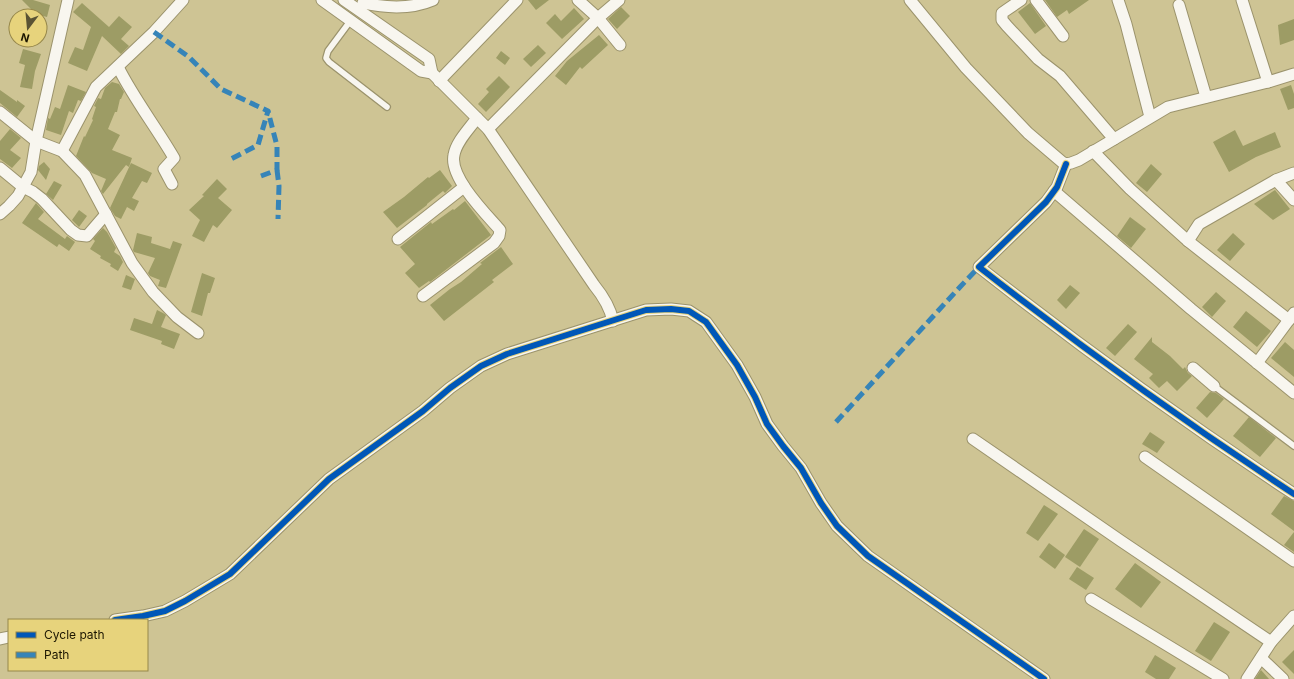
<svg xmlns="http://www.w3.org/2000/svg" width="1294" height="679" viewBox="0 0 1294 679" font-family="Inter,sans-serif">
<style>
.building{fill:#9d9c65}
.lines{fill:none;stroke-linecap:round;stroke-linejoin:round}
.service-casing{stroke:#9b936c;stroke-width:8}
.minor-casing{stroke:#9b936c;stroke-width:13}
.service{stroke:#f8f6ef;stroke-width:5.5}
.minor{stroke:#f8f6ef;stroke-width:11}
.quiet{stroke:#3684b8;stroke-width:5;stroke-dasharray:10 5;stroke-linecap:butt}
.cycleway-casing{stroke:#e7d37c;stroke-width:8}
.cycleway{stroke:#0057b8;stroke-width:6}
</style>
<rect width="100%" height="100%" fill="#cec494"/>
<g class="building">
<path d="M22 0H33L50 5 47 17 32 13V10Z"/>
<path d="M528 0H549L536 10Z"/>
<path d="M1045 0H1089L1069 14 1067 10 1057 17Z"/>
<path d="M82 3 109 27 119 16 132 27 121 39 129 46 121 54 102 36 87 71 68 63 75 47 83 50 91 27 73 12Z"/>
<path d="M1030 3 1046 26 1035 34 1018 12Z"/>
<path d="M621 7 630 16 617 29 608 19Z"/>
<path d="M574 8 584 19 562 39 546 23 555 14 561 21Z"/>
<path d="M1294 19V40L1280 45 1278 25Z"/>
<path d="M599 35 608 45 582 69 580 67 566 85 555 76 567 61Z"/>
<path d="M538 45 546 53 531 67 523 59Z"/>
<path d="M23 49 41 54 35 71 32 89 20 87 25 65 19 63Z"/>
<path d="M501 51 510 58 505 65 496 58Z"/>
<path d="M499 76 510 87 486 112 478 104 489 92 486 89Z"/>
<path d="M112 82 119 84 124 92 121 99H120L117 112H115L108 129 120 135 112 150 132 158 129 167 126 165 103 194 101 191 106 179 92 173 76 156 84 136 85 137 93 120 92 119 96 107 94 106 98 98 101 99 105 88Z"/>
<path d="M68 85 86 92 81 101 78 100 73 113 69 111 61 135 46 130 48 118 50 119 55 107 60 109Z"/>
<path d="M1291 85 1294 94V108L1288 110 1280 89Z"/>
<path d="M0 90 17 102V100L25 106 17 117 0 103Z"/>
<path d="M10 129 21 138 10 150 21 158 12 168 0 159V141Z"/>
<path d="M1235 130 1243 146 1275 132 1281 147 1256 157 1229 172 1213 142Z"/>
<path d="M44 162 50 169 46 180 38 170 39 166Z"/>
<path d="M131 163 152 173 147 183 142 181 132 198 139 201 134 211 127 207 121 219 115 216 110 208Z"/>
<path d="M1151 164 1162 174 1147 192 1136 183Z"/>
<path d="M440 170 452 186 445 193 443 191 427 204V205L397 228 383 212 404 197 428 177 429 178Z"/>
<path d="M217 179 227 189 218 198 232 210 217 228 213 225 204 242 192 236 200 220 189 210 204 196 202 195Z"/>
<path d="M54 181 62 185 53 200 46 194Z"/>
<path d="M1275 190 1290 209 1273 220 1254 204Z"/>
<path d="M465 201 491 235 430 282 429 281 419 288 405 273 415 264 400 247 431 222 432 224 453 209 454 210Z"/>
<path d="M36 203 44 212 38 219 65 239 67 236 75 242 69 251 59 244 57 247 22 223Z"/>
<path d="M79 210 87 216 79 227 72 220Z"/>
<path d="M1130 217 1146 229 1131 248 1117 236Z"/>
<path d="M103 228 107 232 116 248 114 252 120 256 123 262 118 271 110 266 111 264 100 258 101 256 90 249 95 241 93 239Z"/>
<path d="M137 233 152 237 151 243 170 249 173 241 182 244 166 288 158 286 160 280 150 276 148 273 155 258 134 252 133 250Z"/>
<path d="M1233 233 1245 244 1230 261 1217 250Z"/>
<path d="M501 247 513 264 492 280 494 282 444 321 430 305 450 289 461 282 482 264 480 263Z"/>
<path d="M202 273 215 278 210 293H208L202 316 191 312Z"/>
<path d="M126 275 135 279 131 290 122 287Z"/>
<path d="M1070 285 1080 293 1066 309 1057 300Z"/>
<path d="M1216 292 1226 301 1212 317 1202 307Z"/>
<path d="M157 310 163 313 166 315 161 327 180 334 174 349 161 344 162 341 130 330 134 318 152 324Z"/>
<path d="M1246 311 1271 331 1257 347 1233 327Z"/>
<path d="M1128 324 1137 332 1115 356 1106 348Z"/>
<path d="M1152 337V342L1170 356 1183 369 1185 367 1188 373 1192 376 1177 391 1167 381 1159 388 1149 378 1153 374 1134 359Z"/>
<path d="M1285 342 1294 350V377L1271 358Z"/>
<path d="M1210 392 1216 393 1224 399 1207 418 1196 408Z"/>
<path d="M1249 417 1276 438 1260 457 1233 436Z"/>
<path d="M1150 432 1165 442 1157 453 1142 444Z"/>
<path d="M1284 496 1294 501V531L1271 514Z"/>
<path d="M1044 505 1058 514 1038 541 1026 533Z"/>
<path d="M1084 529 1099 539 1080 567 1065 557Z"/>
<path d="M1294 532V552L1284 545Z"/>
<path d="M1049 543 1065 555 1055 569 1039 557Z"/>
<path d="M1135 563 1161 582 1141 608 1115 589Z"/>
<path d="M1077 567 1094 578 1086 590 1069 579Z"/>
<path d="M1214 622 1230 632 1211 661 1195 651Z"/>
<path d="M1294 650V674L1282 662Z"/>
<path d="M1155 655 1176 668 1169 679H1156L1145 672Z"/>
<path d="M1261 670 1269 679H1255Z"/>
</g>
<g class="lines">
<defs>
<g id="service">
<path d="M351 20 328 51 326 58 329 62 387 107"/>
<path d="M1214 386 1294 446"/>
</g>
<g id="minor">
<path d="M322 0 421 71 432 73"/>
<path d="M344 0 429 59 432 73 488 129 594 285C603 296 610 307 613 321"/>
<path d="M578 0 598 18 620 45"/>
<path d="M910 0 966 68 1028 133 1062 162 1066 164 1071 163 1079 160 1168 107 1268 82 1294 74"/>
<path d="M1021 0 1002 13V20L1007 26 1038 59 1060 76 1114 139"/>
<path d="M1036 0 1063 36"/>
<path d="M1118 0 1126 24 1150 117"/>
<path d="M1242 0 1268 82"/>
<path d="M363 3C386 8 410 10 433 0"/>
<path d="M1179 5 1206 97"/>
<path d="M118 67C134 99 156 127 174 158L164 169 172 184"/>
<path d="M439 81 517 0"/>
<path d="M0 112 36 141 62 151 85 175 132 263 153 292 177 317 198 333"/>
<path d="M488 129 598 18 619 0"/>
<path d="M62 151 96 87 154 32 183 0"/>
<path d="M1093 151 1130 189 1188 241 1289 320"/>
<path d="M1066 164 1057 187 1046 202 979 267C1081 347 1186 423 1294 494"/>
<path d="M0 168 23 187 33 192 42 199 71 230 78 235 87 236 106 214"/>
<path d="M1276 180 1294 200"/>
<path d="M1054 191 1191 309 1294 393"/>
<path d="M0 214 9 206 18 196 31 172 36 141 68 0"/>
<path d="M398 239 464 187"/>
<path d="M1188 241 1199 224 1276 180 1294 173"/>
<path d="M423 296 494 243 499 236 500 230C486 214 449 177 454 155 456 142 469 129 477 118"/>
<path d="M1257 363 1294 313"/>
<path d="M1193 368 1214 386"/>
<path d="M973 439 1121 541 1271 642"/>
<path d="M1145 457 1294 561"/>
<path d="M1091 599 1223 679"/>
<path d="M115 620 143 616 165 611 185 601 230 574 329 479 423 411 450 388 481 366 507 354 646 310 671 309 689 311 706 322 737 365 755 397 767 424 783 446 801 468 821 503 837 526 868 556 1044 679"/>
<path d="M0 639 9 637"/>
<path d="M1261 658 1283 679"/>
<path d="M1247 679 1271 642 1294 616"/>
</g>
</defs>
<use href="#service" class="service-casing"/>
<use href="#minor" class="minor-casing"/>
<use href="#service" class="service"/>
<use href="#minor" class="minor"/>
<g class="quiet">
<path d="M154 32 189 57 221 89 268 111 258 145 231 159"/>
<path d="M277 170 279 186 278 219"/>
<path d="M261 176 277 170V146L268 111"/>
<path d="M836 422 960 287 979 267"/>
</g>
<defs>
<g id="cycleway">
<path d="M1066 164 1057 187 1046 202 979 267C1081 347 1186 423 1294 494"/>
<path d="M115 620 143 616 165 611 185 601 230 574 329 479 423 411 450 388 481 366 507 354 646 310 671 309 689 311 706 322 737 365 755 397 767 424 783 446 801 468 821 503 837 526 868 556 1044 679"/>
</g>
</defs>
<use href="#cycleway" class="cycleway-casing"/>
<use href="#cycleway" class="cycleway"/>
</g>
<rect x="8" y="619" width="140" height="52" fill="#e7d37c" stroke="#96874a"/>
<rect x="16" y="632" width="20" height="6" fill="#0057b8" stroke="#96874a"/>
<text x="44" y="639" font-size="12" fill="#1c1600">Cycle path</text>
<rect x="16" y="652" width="20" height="6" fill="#3684b8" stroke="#96874a"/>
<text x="44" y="659" font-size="12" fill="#1c1600">Path</text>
<g transform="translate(28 28) rotate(196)"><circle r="19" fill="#e7d37c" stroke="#96874a"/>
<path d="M0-3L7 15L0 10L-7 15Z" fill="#5a5334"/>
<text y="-6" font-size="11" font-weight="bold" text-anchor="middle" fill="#1c1600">N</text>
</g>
</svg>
